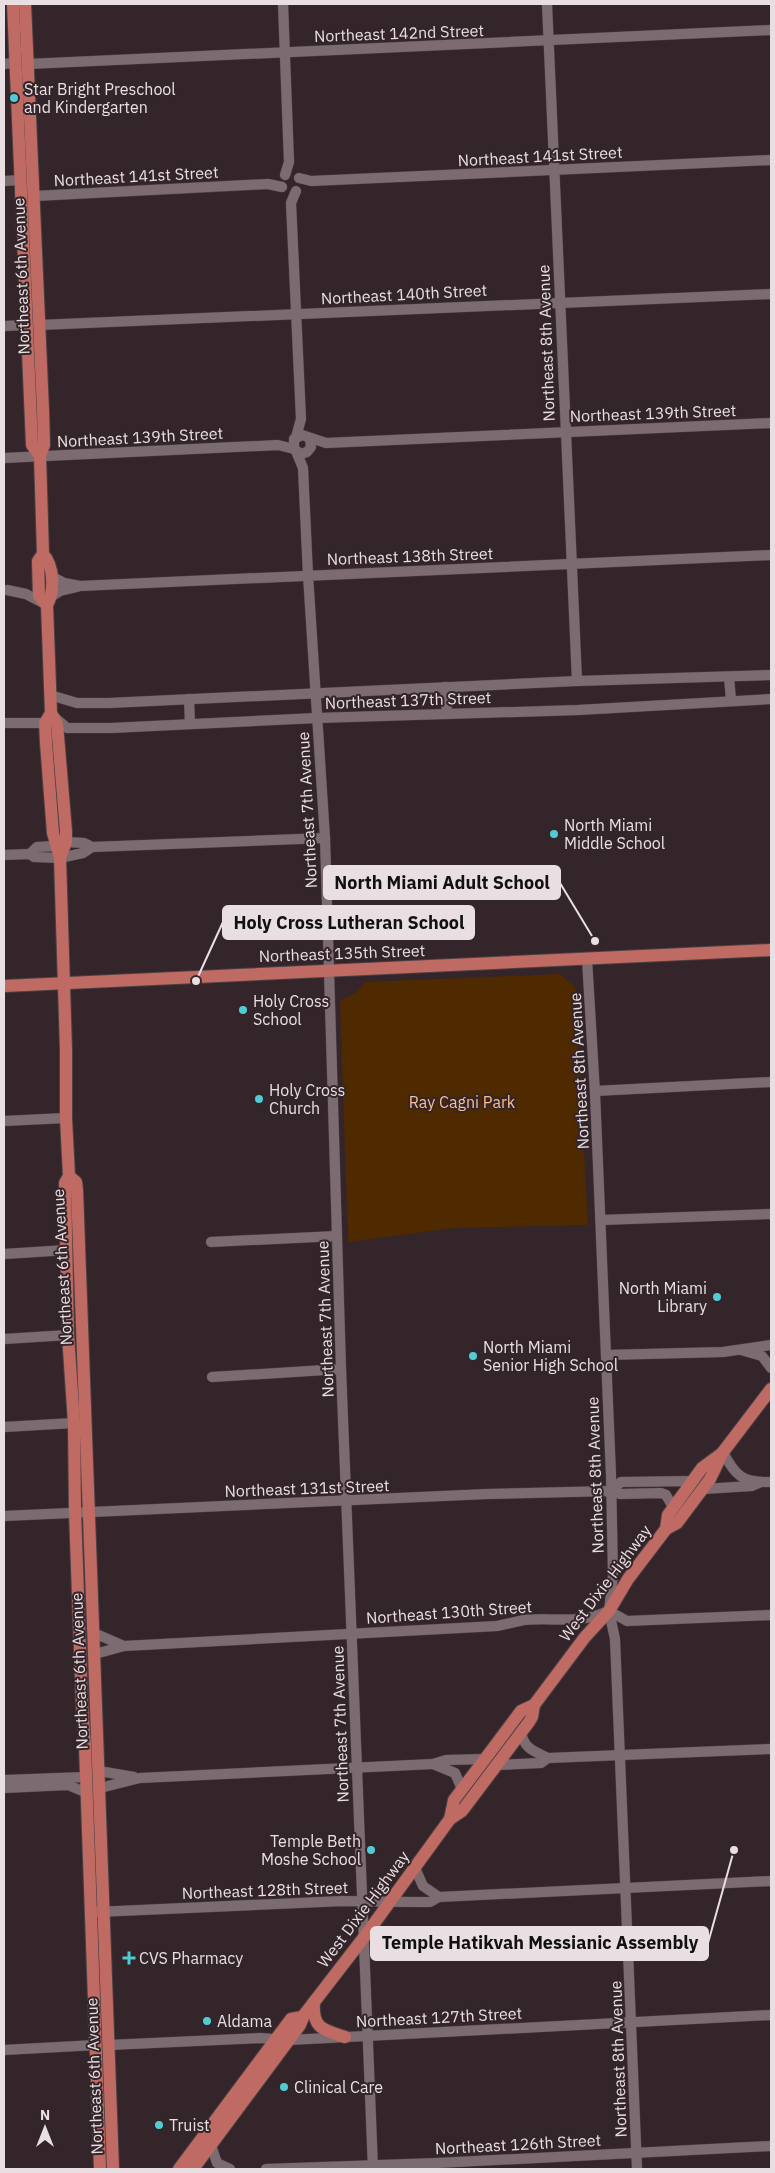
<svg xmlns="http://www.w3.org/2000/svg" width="775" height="2173" viewBox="0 0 775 2173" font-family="'IBM Plex Sans',sans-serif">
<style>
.green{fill:#4f2900}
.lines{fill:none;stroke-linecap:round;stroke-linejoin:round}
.minor-casing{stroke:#4c4044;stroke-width:11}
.major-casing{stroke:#4c4044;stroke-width:14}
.minor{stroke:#7c6c71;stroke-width:10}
.major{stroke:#bf6b63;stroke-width:12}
.poi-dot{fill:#51ccd5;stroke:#332529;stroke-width:2}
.labels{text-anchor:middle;stroke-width:4;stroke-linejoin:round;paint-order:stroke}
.street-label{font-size:16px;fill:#e9dfe2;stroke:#332529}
.poi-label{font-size:16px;fill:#e9dfe2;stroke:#332529;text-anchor:start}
.park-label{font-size:16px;fill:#f9be8c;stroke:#332529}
.leader{fill:none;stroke:#e9dfe2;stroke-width:2}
.callout-dot{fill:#e9dfe2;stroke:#332529;stroke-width:2}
.callout{fill:#e9dfe2;stroke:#e9dfe2;stroke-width:2}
.callout-label{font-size:18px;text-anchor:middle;font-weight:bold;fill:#111}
</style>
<rect width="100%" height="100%" fill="#332529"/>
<path class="green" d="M560 974 575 987 588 1225 454 1228 348 1242 340 1001 355 993 365 982Z"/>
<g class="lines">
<defs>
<g id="minor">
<path d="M283 4 289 162 285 175"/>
<path d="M547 4 577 681"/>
<path d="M4 64 15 63"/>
<path d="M28 64 771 30"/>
<path d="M299 178 311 181 771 160"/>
<path d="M4 181 20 180"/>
<path d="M296 191 291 203 301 419 296 437"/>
<path d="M35 196 268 184 282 187"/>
<path d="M39 325 771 294"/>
<path d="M4 326 27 325"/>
<path d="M310 439 311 447 307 452 301 454 294 449V439L302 435 326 443 771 423"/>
<path d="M296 451 303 468 308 575 325 838 341 1369 373 2169"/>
<path d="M4 458 278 445 294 449"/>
<path d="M51 576 64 583 80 586 771 555"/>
<path d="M7 590 26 594 45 604"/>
<path d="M52 596 60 591 77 587"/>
<path d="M729 677 731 700"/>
<path d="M445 687 447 714"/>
<path d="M50 695 77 703H109L577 681 771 675"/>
<path d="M189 699 190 724"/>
<path d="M53 716 67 728H111L317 718 578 710 771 699"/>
<path d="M4 723H45"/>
<path d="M66 842 84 843 92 847"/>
<path d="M30 854 37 847 55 846"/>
<path d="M4 855 30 854 34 857 60 858 83 853 92 847 325 838"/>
<path d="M587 959 595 1093 611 1475 613 1575 609 1611 615 1639 637 2169"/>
<path d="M595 1091 771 1082"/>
<path d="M4 1121 66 1118"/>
<path d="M601 1220 771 1214"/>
<path d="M211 1242 337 1236"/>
<path d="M4 1254 67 1250"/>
<path d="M4 1339 68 1335"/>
<path d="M741 1350 762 1356 771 1368"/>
<path d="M606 1355 723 1352 771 1345"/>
<path d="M212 1377 341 1369"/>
<path d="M4 1427 74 1423"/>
<path d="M723 1452C735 1476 743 1483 771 1482"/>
<path d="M703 1489 752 1486 759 1483"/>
<path d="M611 1491 621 1482 693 1481"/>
<path d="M4 1516 487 1494 611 1491 620 1494 661 1493 666 1495 673 1507"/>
<path d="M609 1611 627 1621 771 1615"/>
<path d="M94 1633 124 1646"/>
<path d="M95 1654 124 1646 497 1626C506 1624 515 1622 524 1620 555 1617 578 1625 608 1611"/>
<path d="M521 1732C524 1749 534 1751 548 1758L771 1749"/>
<path d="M433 1764 455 1773 462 1789"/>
<path d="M496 1765 541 1763 548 1758"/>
<path d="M99 1771 134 1777"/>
<path d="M4 1780 86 1777"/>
<path d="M4 1788 68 1785 87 1793"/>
<path d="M100 1788 140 1778 433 1764 446 1760 485 1759"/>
<path d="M415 1868 423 1886 439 1897"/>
<path d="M96 1912 343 1901 412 1902H430L439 1897 771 1881"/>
<path d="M109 2045 260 2038 289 2040 771 2015"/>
<path d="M4 2050 96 2045"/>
<path d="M211 2145 217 2163 230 2169"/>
<path d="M266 2169 437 2163 771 2146"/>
</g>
<g id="major">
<path d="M13 4 32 445 40 456"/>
<path d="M25 4 43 410 44 445 40 456 43 554 38 561 39 596 47 605"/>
<path d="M43 554C54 566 55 591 47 605L51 713 57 724 66 831V842L60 858 66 1050V1118L69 1176 65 1183 68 1335 74 1423 75 1512 82 1705 85 1746 100 2169"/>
<path d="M51 713 45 723 46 743 53 833 60 858"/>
<path d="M4 986 771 950"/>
<path d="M69 1176 76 1182 77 1190 113 2169"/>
<path d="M666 1529 668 1515 702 1468 721 1454"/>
<path d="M450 1819 454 1800 485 1759 521 1711 534 1705 585 1637 609 1611 628 1579 666 1529 677 1523 710 1479 723 1452 771 1389"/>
<path d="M314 2002C312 2029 324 2030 345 2037"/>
<path d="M179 2169 291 2019 302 2017"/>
<path d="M193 2169 300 2025 304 2015 365 1936 450 1819 462 1811 529 1722 532 1717 534 1705"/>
</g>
</defs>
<use href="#minor" class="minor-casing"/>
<use href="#major" class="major-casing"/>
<use href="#minor" class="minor"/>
<use href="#major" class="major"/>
</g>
<g class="poi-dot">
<circle cx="14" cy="98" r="5"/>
<circle cx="554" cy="834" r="5"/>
<circle cx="243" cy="1010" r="5"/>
<circle cx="259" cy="1099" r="5"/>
<circle cx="717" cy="1297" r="5"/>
<circle cx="473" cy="1356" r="5"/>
<circle cx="371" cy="1850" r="5"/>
<path d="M126.5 1950.5h5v5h5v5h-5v5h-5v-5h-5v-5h5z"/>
<circle cx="207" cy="2021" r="5"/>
<circle cx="284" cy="2087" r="5"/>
<circle cx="159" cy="2125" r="5"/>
</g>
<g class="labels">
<g class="street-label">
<text transform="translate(399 33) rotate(-2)" y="6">Northeast 142nd Street</text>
<text transform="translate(540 156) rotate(-3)" y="6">Northeast 141st Street</text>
<text transform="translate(136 176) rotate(-3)" y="6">Northeast 141st Street</text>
<text transform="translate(21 276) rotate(-92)" y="6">Northeast 6th Avenue</text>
<text transform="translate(404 294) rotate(-3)" y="6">Northeast 140th Street</text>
<text transform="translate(546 343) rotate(-92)" y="6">Northeast 8th Avenue</text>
<text transform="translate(653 413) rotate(-2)" y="6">Northeast 139th Street</text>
<text transform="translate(140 437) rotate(-3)" y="6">Northeast 139th Street</text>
<text transform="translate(410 556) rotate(-2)" y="6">Northeast 138th Street</text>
<text transform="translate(408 700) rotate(-2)" y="6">Northeast 137th Street</text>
<text transform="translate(307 810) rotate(-93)" y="6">Northeast 7th Avenue</text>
<text transform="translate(342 953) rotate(-2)" y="6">Northeast 135th Street</text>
<text transform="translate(579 1071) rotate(-93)" y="6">Northeast 8th Avenue</text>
<text transform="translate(62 1267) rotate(-93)" y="6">Northeast 6th Avenue</text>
<text transform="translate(325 1319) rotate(-92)" y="6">Northeast 7th Avenue</text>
<text transform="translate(595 1475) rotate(-92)" y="6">Northeast 8th Avenue</text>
<text transform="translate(307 1488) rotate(-2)" y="6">Northeast 131st Street</text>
<text transform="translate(605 1583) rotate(-53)" y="6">West Dixie Highway</text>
<text transform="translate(449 1612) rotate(-4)" y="6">Northeast 130th Street</text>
<text transform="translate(79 1671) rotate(-92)" y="6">Northeast 6th Avenue</text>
<text transform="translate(340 1724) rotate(-92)" y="6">Northeast 7th Avenue</text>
<text transform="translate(265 1890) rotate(-2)" y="6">Northeast 128th Street</text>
<text transform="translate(363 1909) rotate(-53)" y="6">West Dixie Highway</text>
<text transform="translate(439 2017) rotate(-3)" y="6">Northeast 127th Street</text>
<text transform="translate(618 2059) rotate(-92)" y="6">Northeast 8th Avenue</text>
<text transform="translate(94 2076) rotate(-92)" y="6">Northeast 6th Avenue</text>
<text transform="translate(518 2144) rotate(-3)" y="6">Northeast 126th Street</text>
</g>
<g class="poi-label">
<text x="24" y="95">Star Bright Preschool<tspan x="24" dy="18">and Kindergarten</tspan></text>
<text x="564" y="831">North Miami<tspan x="564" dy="18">Middle School</tspan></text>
<text x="253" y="1007">Holy Cross<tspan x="253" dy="18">School</tspan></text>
<text x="269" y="1096">Holy Cross<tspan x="269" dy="18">Church</tspan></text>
<text x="707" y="1294" text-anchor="end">North Miami<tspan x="707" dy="18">Library</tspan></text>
<text x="483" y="1353">North Miami<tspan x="483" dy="18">Senior High School</tspan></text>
<text x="361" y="1847" text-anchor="end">Temple Beth<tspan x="361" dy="18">Moshe School</tspan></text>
<text x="139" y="1964">CVS Pharmacy</text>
<text x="217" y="2027">Aldama</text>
<text x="294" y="2093">Clinical Care</text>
<text x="169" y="2131">Truist</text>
</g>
<g class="park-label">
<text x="462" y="1108">Ray Cagni Park</text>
</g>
</g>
<path class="leader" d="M595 941L560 883M196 981L223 922M734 1850L708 1943"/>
<g class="callout-dot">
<circle cx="595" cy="941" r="5"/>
<circle cx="196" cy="981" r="5"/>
<circle cx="734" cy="1850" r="5"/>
</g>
<g class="callout">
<rect x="324" y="866" width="236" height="33" rx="5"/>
<rect x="223" y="906" width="251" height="33" rx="5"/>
<rect x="371" y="1927" width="337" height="33" rx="5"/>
</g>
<g class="callout-label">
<text x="442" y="889">North Miami Adult School</text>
<text x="349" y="929">Holy Cross Lutheran School</text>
<text x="540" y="1949">Temple Hatikvah Messianic Assembly</text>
</g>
<rect width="775" height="2173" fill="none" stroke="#e9dfe2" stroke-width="10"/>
<g transform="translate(45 2128)" stroke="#332529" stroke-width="4" paint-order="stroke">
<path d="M0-4L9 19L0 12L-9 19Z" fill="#e9dfe2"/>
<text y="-8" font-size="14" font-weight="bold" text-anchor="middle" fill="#e9dfe2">N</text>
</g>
</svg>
